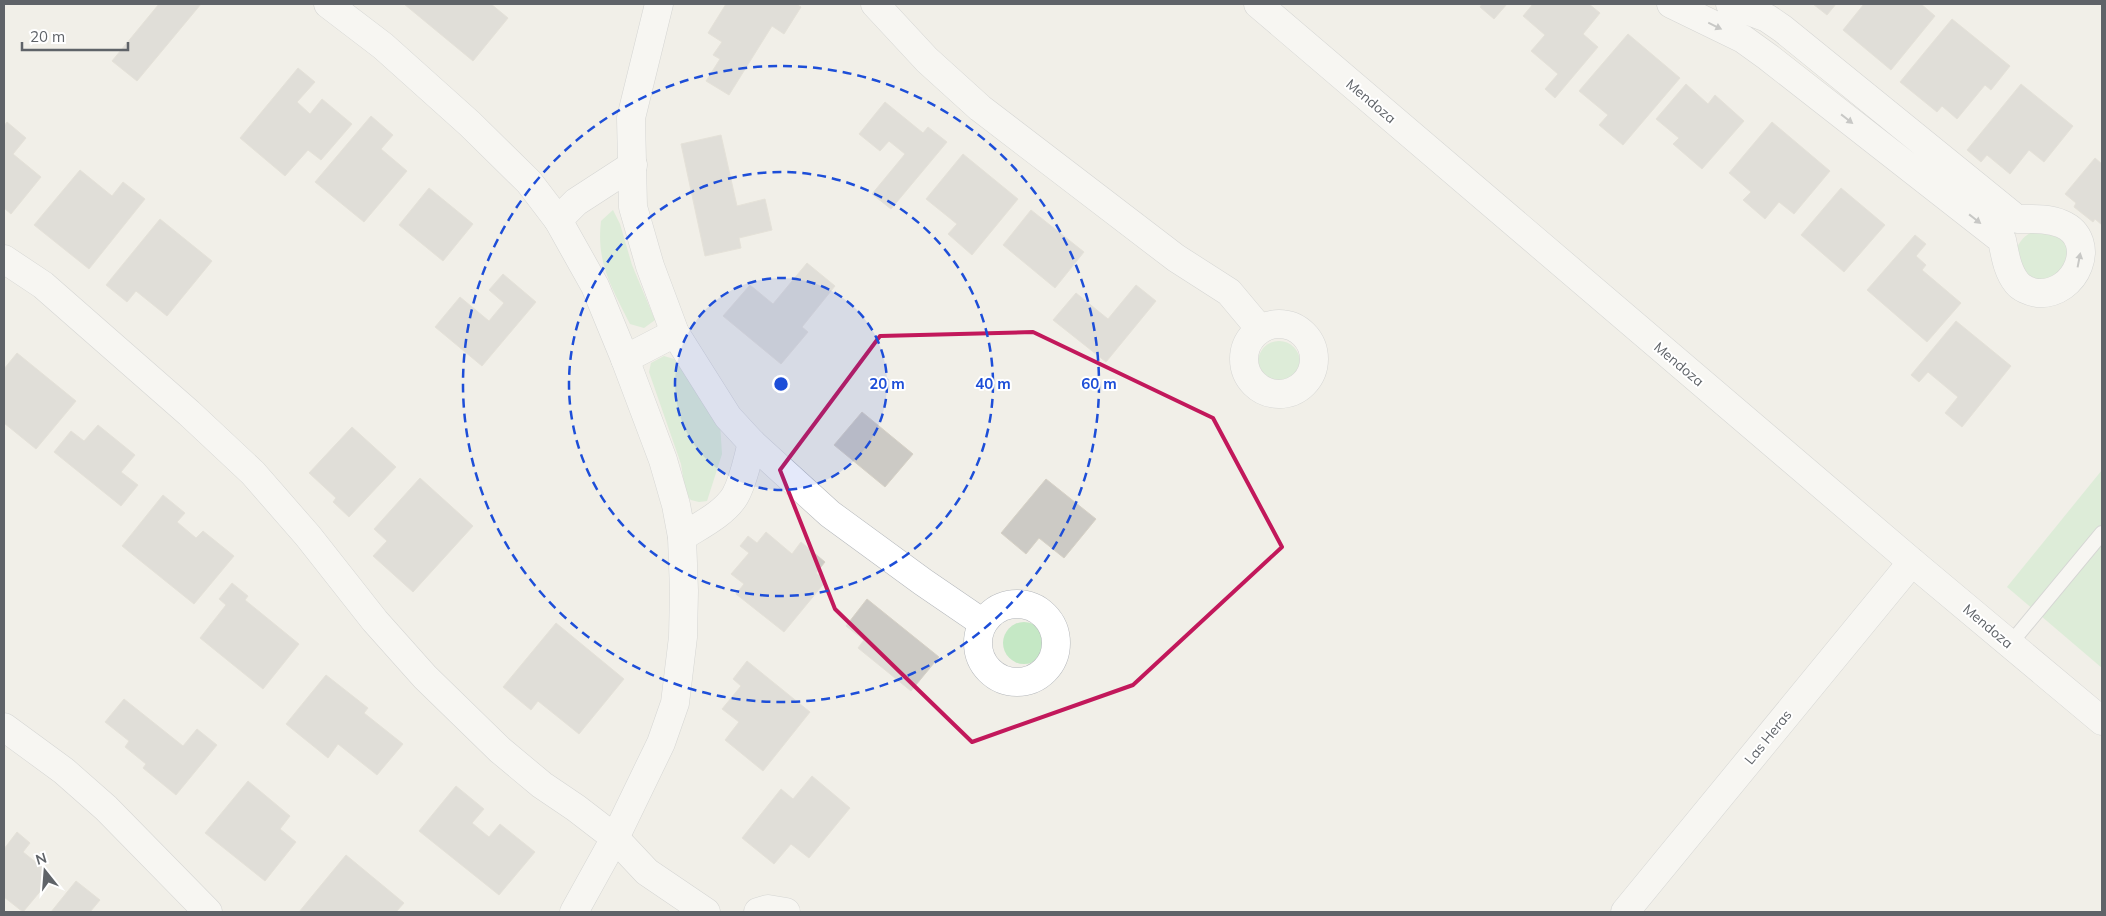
<svg xmlns="http://www.w3.org/2000/svg" width="2106" height="916" viewBox="0 0 2106 916" font-family="Mulish,sans-serif">
<style>
.green{fill:#c5e8c5}
.building{fill:#cccac5;stroke:#d6d1c6}
.lines{fill:none;stroke-linecap:round;stroke-linejoin:round}
.service-casing{stroke:#b5b8bc;stroke-width:16}
.minor-casing{stroke:#b5b8bc;stroke-width:29}
.service{stroke:#fff;stroke-width:14}
.minor{stroke:#fff;stroke-width:28}
.oneway{fill:#979a9d}
.marked{fill:none;stroke:#c2185b;stroke-width:4;stroke-linejoin:round}
.ring{fill:none;stroke:#1d4ed8;stroke-width:2.5;stroke-dasharray:9 6}
.labels{text-anchor:middle;stroke-width:4;stroke-linejoin:round;paint-order:stroke}
.street-label{font-size:14px;fill:#5f6368;stroke:#fff}
.centre{fill:#1d4ed8;stroke:#fff;stroke-width:2.5}
.ring-label{font-size:15px;text-anchor:middle;font-weight:bold;fill:#1d4ed8;stroke:#fff;stroke-width:4;stroke-linejoin:round;paint-order:stroke}
</style>
<rect width="100%" height="100%" fill="#f1efe8"/>
<g class="green">
<path d="M613 210 620 224 632 265 655 320 644 328 630 324C612 288 596 263 601 221Z"/>
<path d="M2045 229 2071 245 2069 274 2028 284 2015 252C2021 237 2029 231 2045 229Z"/>
<circle cx="1279" cy="362" r="21"/>
<path d="M664 356 674 359 720 423 722 454 707 501 699 502 691 500 686 495 681 464 649 372 651 363Z"/>
<path d="M2102 470V668L2007 587Z"/>
<circle cx="1024" cy="643" r="21"/>
</g>
<g class="building">
<path d="M159 4H201L137 81 112 61Z"/>
<path d="M404 4H491L508 18 473 61Z"/>
<path d="M726 4H796L801 7 784 34 772 26 729 95 706 81 720 59 713 55 722 42 708 33Z"/>
<path d="M1482 4H1507L1494 19 1480 7Z"/>
<path d="M1533 4H1589L1600 13 1583 34 1598 47 1555 98 1545 89 1558 74 1531 51 1545 35 1523 16Z"/>
<path d="M1813 4H1836L1827 15Z"/>
<path d="M1864 4H1921L1935 16 1891 70 1843 30Z"/>
<path d="M1952 19 2010 66 1991 90 1985 85 1957 119 1942 106 1937 112 1900 82Z"/>
<path d="M1628 34 1680 78 1623 145 1599 125 1608 115 1579 91Z"/>
<path d="M298 68 315 82 297 102 310 114 322 99 352 124 321 160 308 150 285 176 240 138Z"/>
<path d="M1686 84 1708 104 1715 95 1744 121 1702 169 1673 144 1679 138 1656 119Z"/>
<path d="M2021 84 2073 126 2044 162 2029 150 2010 174 1987 155 1981 162 1967 150Z"/>
<path d="M885 102 923 133 928 127 947 142 891 209 872 194 905 154 889 141 880 151 859 134Z"/>
<path d="M371 116 393 135 381 149 407 171 364 222 315 182Z"/>
<path d="M7 122 26 138 13 154 41 177 11 214 4 208V126Z"/>
<path d="M1772 122 1830 171 1794 214 1779 202 1765 219 1743 200 1751 192 1729 173Z"/>
<path d="M721 135 737 206 765 199 772 230 739 238 741 248 705 256 681 144Z"/>
<path d="M963 154 1018 199 972 255 948 234 957 224 926 199Z"/>
<path d="M2095 158 2102 164V225L2095 219 2093 222 2074 207 2076 203 2065 194Z"/>
<path d="M80 170 112 196 123 182 145 199 89 269 34 225Z"/>
<path d="M429 188 473 224 443 261 399 225Z"/>
<path d="M1841 188 1885 225 1844 272 1801 235Z"/>
<path d="M1031 210 1084 252 1055 288 1003 245Z"/>
<path d="M160 219 212 261 167 316 136 291 127 302 106 285Z"/>
<path d="M1915 235 1926 244 1916 256 1926 265 1922 270 1961 303 1927 342 1867 290Z"/>
<path d="M807 263 835 286 802 327 808 332 781 364 723 316 750 285 773 304Z"/>
<path d="M503 274 536 302 482 366 435 327 460 297 489 321 504 303 489 290Z"/>
<path d="M1136 285 1156 301 1106 362 1053 320 1076 293 1108 319Z"/>
<path d="M1956 321 2011 366 1962 427 1945 413 1958 397 1928 372 1919 382 1911 375Z"/>
<path d="M17 353 76 401 36 449 4 423V369Z"/>
<path d="M862 412 913 454 885 487 834 445Z"/>
<path d="M98 425 135 455 121 472 138 485 121 506 54 452 71 431 84 441Z"/>
<path d="M352 427 396 467 349 517 333 502 336 498 309 473Z"/>
<path d="M420 478 473 526 413 592 373 556 387 541 374 529Z"/>
<path d="M1046 479 1096 519 1064 558 1039 538 1026 554 1001 533Z"/>
<path d="M163 495 185 513 177 522 196 538 203 531 234 556 194 604 122 546Z"/>
<path d="M766 532 792 554 801 542 825 562 816 573 826 581 784 632 736 594 744 584 731 574 749 553 740 546 748 536 757 543Z"/>
<path d="M232 583 248 596 245 600 299 644 263 689 200 638 226 605 219 599Z"/>
<path d="M867 599 939 657 911 691 858 648 864 640 846 626Z"/>
<path d="M556 623 624 679 579 734 538 701 531 710 503 687Z"/>
<path d="M747 661 810 712 763 771 725 740 739 722 722 709 741 686 733 679Z"/>
<path d="M326 675 368 708 364 713 403 744 377 775 338 744 328 758 286 724Z"/>
<path d="M124 699 183 746 197 729 217 745 176 795 143 768 146 764 125 747 129 741 105 722Z"/>
<path d="M812 776 850 808 809 858 791 844 774 864 742 838 781 789 793 799Z"/>
<path d="M248 781 290 816 280 829 296 842 265 881 205 833Z"/>
<path d="M456 786 484 809 472 823 489 837 500 824 535 852 499 895 419 831Z"/>
<path d="M17 832 30 843 23 852 53 876 23 912 4 897V849Z"/>
<path d="M346 855 404 903 396 912H299Z"/>
<path d="M76 881 100 900 90 912H51Z"/>
</g>
<g class="lines">
<defs>
<path id="service" d="M2010 644 2102 533"/>
<g id="minor">
<path d="M328 4 383 46 470 124 529 182 558 220 595 286 625 359 663 460 676 505 682 537 684 591 683 637 675 703 661 743 615 838 574 912"/>
<path d="M659 4 631 118 633 207 650 266 675 333 728 417 752 443 830 514 923 582 983 623"/>
<path d="M875 4 927 60 980 108 1176 258 1229 292 1260 329"/>
<path d="M1258 4 1912 562 2102 721"/>
<path d="M1671 4 1743 39 1768 57 2002 240C2005 254 2007 271 2017 283 2021 288 2030 292 2037 293 2077 296 2099 240 2062 224 2048 218 2033 219 2017 219L1783 29 1767 18 1730 4"/>
<path d="M558 220 576 202 633 165"/>
<path d="M4 259 43 285 189 413 253 473 308 536 375 621 425 677 500 750 542 785 576 808 615 838 647 872 706 912"/>
<circle cx="1279" cy="359" r="35"/>
<path d="M625 359 675 333"/>
<path d="M682 537C699 526 724 514 735 496 744 480 747 461 752 443"/>
<circle cx="1017" cy="643" r="39"/>
<path d="M4 727 64 771 106 808 208 912"/>
<path d="M758 912 768 909 786 912"/>
<path d="M1625 912 1912 562"/>
</g>
</defs>
<use href="#service" class="service-casing"/>
<use href="#minor" class="minor-casing"/>
<use href="#service" class="service"/>
<use href="#minor" class="minor"/>
</g>
<defs><path id="oneway-solid" d="M-6-.8H1V-3.2L6.5 0L1 3.2V.8H-6Z" transform="scale(1.25)"/></defs>
<g class="oneway">
<use href="#oneway-solid" transform="translate(1715 26) rotate(26)"/>
<use href="#oneway-solid" transform="translate(1847 119) rotate(38)"/>
<use href="#oneway-solid" transform="translate(1975 219) rotate(38)"/>
<use href="#oneway-solid" transform="translate(2079 260) rotate(-79)"/>
</g>
<path d="M0 0H2106V916H0ZM1033 332 1213 418 1282 547 1133 685 972 742 835 609 780 470 880 336Z" fill="#f1efe8" fill-opacity=".55" fill-rule="evenodd"/>
<path class="marked" d="M1033 332 1213 418 1282 547 1133 685 972 742 835 609 780 470 880 336Z"/>
<circle cx="781" cy="384" r="106" fill="#1d4ed8" fill-opacity=".12"/>
<g class="ring">
<circle cx="781" cy="384" r="106"/>
<circle cx="781" cy="384" r="212"/>
<circle cx="781" cy="384" r="318"/>
</g>
<g class="labels">
<g class="street-label">
<text transform="translate(1371 101) rotate(40)" y="5">Mendoza</text>
<text transform="translate(1679 364) rotate(40)" y="5">Mendoza</text>
<text transform="translate(1988 626) rotate(40)" y="5">Mendoza</text>
<text transform="translate(1768 737) rotate(-51)" y="5">Las Heras</text>
</g>
</g>
<circle cx="781" cy="384" r="8" class="centre"/>
<g class="ring-label">
<text x="887" y="389">20 m</text>
<text x="993" y="389">40 m</text>
<text x="1099" y="389">60 m</text>
</g>
<rect width="2106" height="916" fill="none" stroke="#5f6368" stroke-width="10"/>
<g transform="translate(45 871) rotate(343)" stroke="#ffffff" stroke-width="4" paint-order="stroke">
<path d="M0-4L9 19L0 12L-9 19Z" fill="#5f6368"/>
<text y="-8" font-size="14" font-weight="bold" text-anchor="middle" fill="#5f6368">N</text>
</g>
<path d="M22 42v8h106v-8" fill="none" stroke="#5f6368" stroke-width="2.5"/>
<text x="30" y="42" font-size="15" fill="#5f6368" stroke="#ffffff" stroke-width="4" paint-order="stroke">20 m</text>
</svg>
